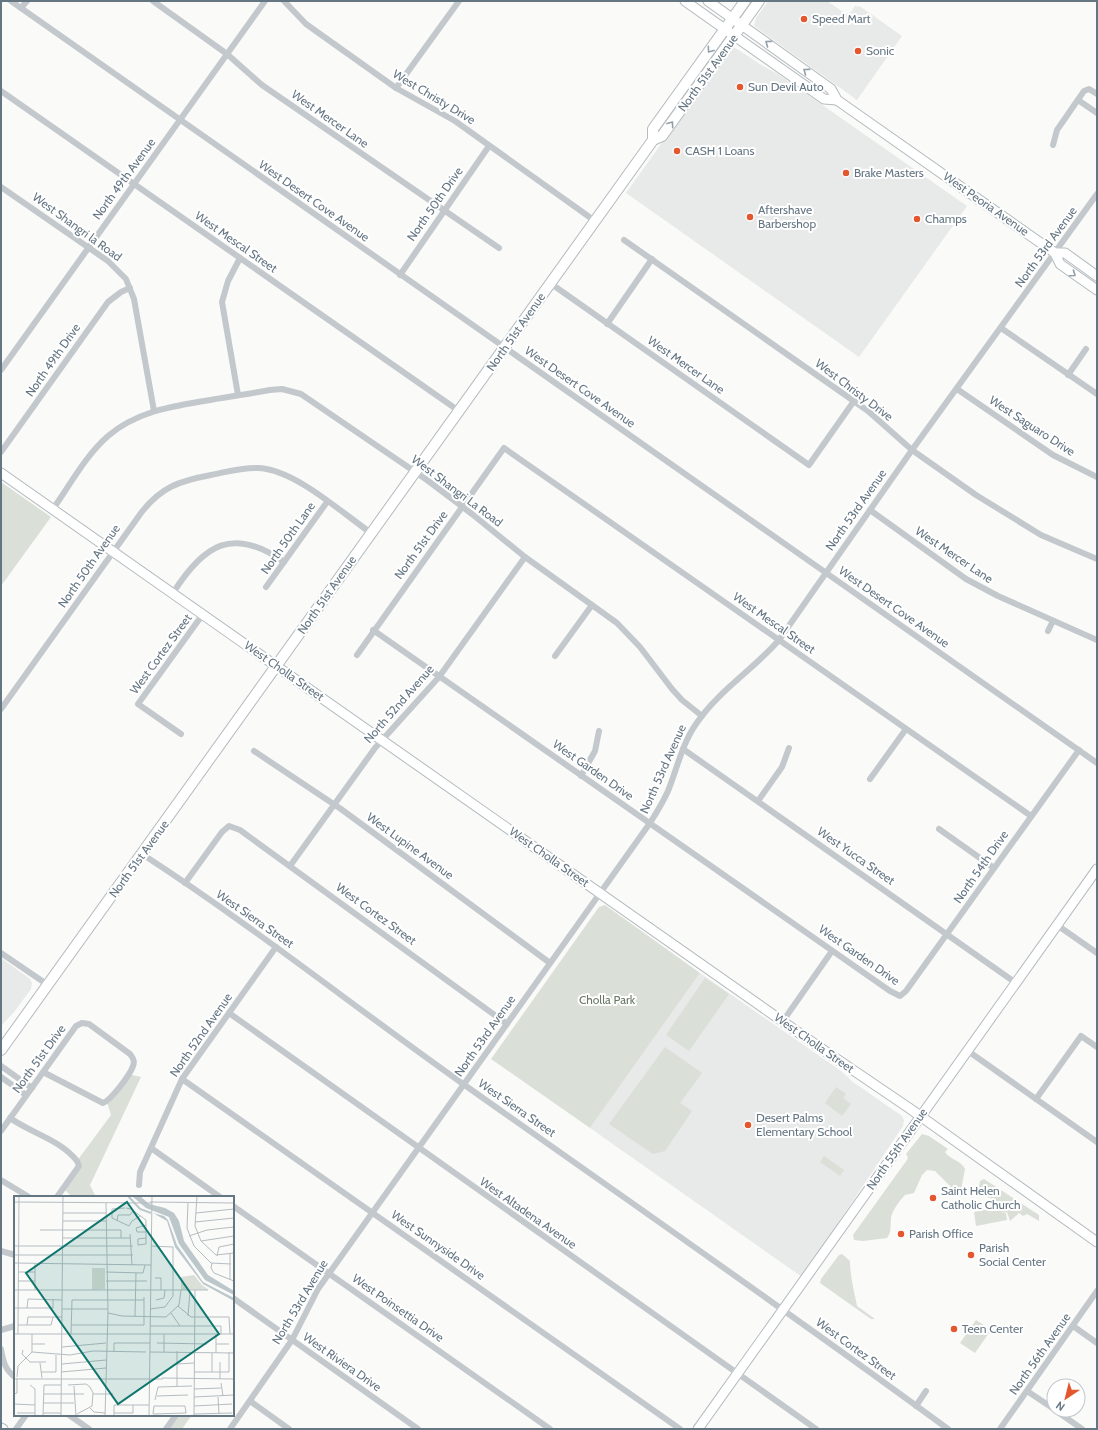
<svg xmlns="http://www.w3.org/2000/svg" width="1098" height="1430" viewBox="0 0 1098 1430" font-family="Cabin,sans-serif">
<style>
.built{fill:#e8e9e9}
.green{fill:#dadfd7}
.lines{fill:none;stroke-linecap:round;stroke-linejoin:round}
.secondary-casing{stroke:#b3babf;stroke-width:11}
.primary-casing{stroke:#b5babe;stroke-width:12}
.street{stroke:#c3c8cc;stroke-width:6}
.secondary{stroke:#fff;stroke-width:9}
.primary{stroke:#fff;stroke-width:10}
.oneway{stroke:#939fa8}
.poi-dot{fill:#e4572e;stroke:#fff;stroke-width:1.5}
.labels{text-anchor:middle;stroke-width:4;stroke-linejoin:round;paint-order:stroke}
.poi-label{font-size:12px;fill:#657683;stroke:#fff;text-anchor:start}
.street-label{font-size:12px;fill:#657683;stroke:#fff}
.park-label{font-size:12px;fill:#687a64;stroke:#fff}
.inset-river{fill:none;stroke:#bbc7cb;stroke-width:2}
.inset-road{fill:none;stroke:#b5bdc2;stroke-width:1}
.view{fill:#0f766e;fill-opacity:0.15;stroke:#0f766e;stroke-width:2}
.inset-edge{fill:none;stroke:#657683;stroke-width:2}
</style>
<rect width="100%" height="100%" fill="#fafaf8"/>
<g class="built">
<path d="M768 1H827L846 14 851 12 855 6 861 7 902 36 857 100 754 26 756 18Z"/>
<path d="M734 47 763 66 778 74 967 206 859 357 626 193 726 53 730 48Z"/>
<path d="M1 958 30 979 32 983 31 989 14 1012 1 1026Z"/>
<path d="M700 973 841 1071 853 1082 902 1116 904 1120 903 1126 802 1277 590 1128Z"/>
</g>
<g class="green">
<path d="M1 482 51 517 1 586Z"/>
<path d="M605 905 700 973 590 1128 491 1059 599 907Z"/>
<path d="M705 978 729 994 689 1051 666 1035Z"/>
<path d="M665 1047 702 1073 680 1103 692 1111 665 1151 653 1154 609 1124Z"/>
<path d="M128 1074 141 1077 90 1185 96 1197H72L64 1189 75 1173 77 1161 111 1115 107 1102Z"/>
<path d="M836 1087 846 1094 843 1098 851 1104 842 1116 825 1103Z"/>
<path d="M922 1134 929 1136 948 1149 945 1152C950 1160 961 1160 965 1169L961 1190H954L935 1171 927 1170 922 1175 914 1193 905 1195C900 1200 895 1207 892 1214 889 1222 893 1231 887 1238L863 1241 854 1240 853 1235 907 1160 908 1157 906 1154Z"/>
<path d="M824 1156 844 1170 840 1176 820 1162Z"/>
<path d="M984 1179 1039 1215V1221L1027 1214 1023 1216 1019 1213 1010 1221 1007 1212 1001 1213H1006L1007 1220 976 1226 974 1212 1000 1207C997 1195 984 1200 978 1192L980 1181Z"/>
<path d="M842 1254 850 1261C850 1276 854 1291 857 1306L875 1319H871L820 1283 821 1279 839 1255Z"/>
<path d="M976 1320 991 1330 975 1353 960 1343Z"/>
<path d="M176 1415H192L182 1429H166Z"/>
</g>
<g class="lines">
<defs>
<g id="secondary">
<path d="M685 1 824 99 837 100"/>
<path d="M708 1 831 89 837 100 1055 253H1065L1097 276"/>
<path d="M1055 253 1060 264 1097 290"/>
<path d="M1 473 822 1049 909 1108 1097 1242"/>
<path d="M1 1428 3 1429"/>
<path d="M698 1429 1097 869"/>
</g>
<g id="primary">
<path d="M653 140V129L745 1"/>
<path d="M1 1050 653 140 662 136 759 1"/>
</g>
</defs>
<use href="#secondary" class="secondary-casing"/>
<use href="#primary" class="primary-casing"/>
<g class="street">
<path d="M11 1 1097 763"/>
<path d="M153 1 227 54 262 85 499 248"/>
<path d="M284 1 306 24 396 88 455 121 595 221"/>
<path d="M21 8 27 1"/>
<path d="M396 88 459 1"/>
<path d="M1 91 459 411"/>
<path d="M1078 100 1097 113"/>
<path d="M1053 145 1057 130 1084 91 1089 89 1097 94"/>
<path d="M1 187 108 261 126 279 134 299 154 411"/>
<path d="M624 240 868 411 912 450 976 495 1041 535 1097 559"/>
<path d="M400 275 489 146"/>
<path d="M550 283 809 465 854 401"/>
<path d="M607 324 652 259"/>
<path d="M1001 328 1097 394"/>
<path d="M1 370 265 1"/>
<path d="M1068 375 1086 349"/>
<path d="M957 389 1053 455 1097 477"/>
<path d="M238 395 222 302 228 281 240 258"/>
<path d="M1 452 108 302 121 292 130 288"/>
<path d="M53 509C70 485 86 455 108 436 136 412 169 407 204 401 226 397 248 394 270 390L282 389 301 394 427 480 472 514 525 557 617 623 640 647 672 689 682 700 702 716"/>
<path d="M870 510 966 579 998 596 1097 640"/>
<path d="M266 587 327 502"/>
<path d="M173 593C204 544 233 526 284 562"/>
<path d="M373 630 890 991 900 996 906 991 1079 750"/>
<path d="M1048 631 1053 621"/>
<path d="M357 655 504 448 1031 816"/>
<path d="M555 656 592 605"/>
<path d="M1 709 141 513C161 487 179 481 211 475 226 472 243 467 259 468 295 470 341 512 371 533"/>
<path d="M181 734 138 704 203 614"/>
<path d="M683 749 1016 983"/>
<path d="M254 751 341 809 550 963"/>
<path d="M581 776 595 751 599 731"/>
<path d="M870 779 906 729"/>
<path d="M758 801 782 767 789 748"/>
<path d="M939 829 994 868"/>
<path d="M142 854C253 926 357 1009 466 1086 627 1200 789 1312 948 1429"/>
<path d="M290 866 375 748 439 677 525 557"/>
<path d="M185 883 222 832 229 826 240 830 507 1024"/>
<path d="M1057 925 1097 953"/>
<path d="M1 953 48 985"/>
<path d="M229 1013 816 1429"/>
<path d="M783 1021 832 951"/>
<path d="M968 1051 1097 1142"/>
<path d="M1 1066 32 1088"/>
<path d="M1 1077 26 1095"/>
<path d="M182 1079 680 1429"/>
<path d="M1036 1099 1081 1036 1097 1047"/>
<path d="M10 1118C31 1133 61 1140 77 1161L79 1166 57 1197"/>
<path d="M1 1131 76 1026 82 1023 89 1024 130 1054C133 1058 135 1061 133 1066 130 1075 111 1100 103 1103L43 1072"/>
<path d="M151 1148 220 1197"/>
<path d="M1 1180 29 1197"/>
<path d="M139 1185 140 1172 182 1079 276 947"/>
<path d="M233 1206 550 1429"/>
<path d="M1 1251 15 1255"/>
<path d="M233 1298 418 1429"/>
<path d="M1073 1326 1097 1343"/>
<path d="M1 1330 15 1326"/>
<path d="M1 1349C3 1361 5 1370 15 1377"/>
<path d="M1027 1391 1054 1409"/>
<path d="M250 1401 289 1429"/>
<path d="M916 1406 926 1391"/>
<path d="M1055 1410 1082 1429"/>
<path d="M69 1415 89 1429"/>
<path d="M16 1429 26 1415"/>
<path d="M166 1429 176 1415"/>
<path d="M230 1429 292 1340 318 1289 650 823C657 812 663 802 668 791 677 769 682 744 696 724 718 691 753 670 779 640L912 450 1097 194"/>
<path d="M1000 1429 1097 1291"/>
</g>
<use href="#secondary" class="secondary"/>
<use href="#primary" class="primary"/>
</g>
<defs><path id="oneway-chevron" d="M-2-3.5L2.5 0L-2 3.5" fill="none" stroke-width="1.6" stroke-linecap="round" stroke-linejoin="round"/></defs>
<g class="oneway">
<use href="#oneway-chevron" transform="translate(768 43) rotate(-144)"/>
<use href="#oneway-chevron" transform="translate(710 50) rotate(126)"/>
<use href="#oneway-chevron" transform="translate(806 71) rotate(-144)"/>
<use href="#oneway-chevron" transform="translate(671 124) rotate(-54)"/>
<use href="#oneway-chevron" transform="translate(1073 274) rotate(35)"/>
</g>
<g class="poi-dot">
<circle cx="804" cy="19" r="4"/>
<circle cx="858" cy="51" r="4"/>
<circle cx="740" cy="87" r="4"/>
<circle cx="677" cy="151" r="4"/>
<circle cx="846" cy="173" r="4"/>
<circle cx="750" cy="217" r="4"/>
<circle cx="917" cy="219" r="4"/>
<circle cx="748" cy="1125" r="4"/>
<circle cx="933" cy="1198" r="4"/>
<circle cx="901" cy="1234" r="4"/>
<circle cx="971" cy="1255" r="4"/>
<circle cx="954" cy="1329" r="4"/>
</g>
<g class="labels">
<g class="poi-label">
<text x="812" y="23">Speed Mart</text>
<text x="866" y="55">Sonic</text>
<text x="748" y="91">Sun Devil Auto</text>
<text x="685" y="155">CASH 1 Loans</text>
<text x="854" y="177">Brake Masters</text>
<text x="758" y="214">Aftershave<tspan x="758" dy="14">Barbershop</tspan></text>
<text x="925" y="223">Champs</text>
<text x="756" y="1122">Desert Palms<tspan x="756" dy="14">Elementary School</tspan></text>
<text x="941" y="1195">Saint Helen<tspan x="941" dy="14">Catholic Church</tspan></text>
<text x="909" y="1238">Parish Office</text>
<text x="979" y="1252">Parish<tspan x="979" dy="14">Social Center</tspan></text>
<text x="962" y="1333">Teen Center</text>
</g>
<g class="street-label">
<text transform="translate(708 73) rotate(-54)" y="4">North 51st Avenue</text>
<text transform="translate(434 97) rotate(31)" y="4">West Christy Drive</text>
<text transform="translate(330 119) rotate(35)" y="4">West Mercer Lane</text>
<text transform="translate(124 179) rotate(-54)" y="4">North 49th Avenue</text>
<text transform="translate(314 201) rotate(35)" y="4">West Desert Cove Avenue</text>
<text transform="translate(435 204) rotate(-55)" y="4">North 50th Drive</text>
<text transform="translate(986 204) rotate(35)" y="4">West Peoria Avenue</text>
<text transform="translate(77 227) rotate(36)" y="4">West Shangri la Road</text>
<text transform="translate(236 242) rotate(35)" y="4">West Mescal Street</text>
<text transform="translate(1046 247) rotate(-54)" y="4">North 53rd Avenue</text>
<text transform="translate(516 332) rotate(-55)" y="4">North 51st Avenue</text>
<text transform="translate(53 360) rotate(-55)" y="4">North 49th Drive</text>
<text transform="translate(686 365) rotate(35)" y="4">West Mercer Lane</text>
<text transform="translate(580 387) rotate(35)" y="4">West Desert Cove Avenue</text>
<text transform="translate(854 390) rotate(37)" y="4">West Christy Drive</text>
<text transform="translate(1032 426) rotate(33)" y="4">West Saguaro Drive</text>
<text transform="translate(457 491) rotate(37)" y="4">West Shangri La Road</text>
<text transform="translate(856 510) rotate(-55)" y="4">North 53rd Avenue</text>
<text transform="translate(288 538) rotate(-55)" y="4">North 50th Lane</text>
<text transform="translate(421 545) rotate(-54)" y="4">North 51st Drive</text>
<text transform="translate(954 555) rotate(34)" y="4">West Mercer Lane</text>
<text transform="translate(89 566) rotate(-55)" y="4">North 50th Avenue</text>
<text transform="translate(327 595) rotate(-55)" y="4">North 51st Avenue</text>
<text transform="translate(894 607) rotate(35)" y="4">West Desert Cove Avenue</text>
<text transform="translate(774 623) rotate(35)" y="4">West Mescal Street</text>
<text transform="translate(161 654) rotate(-54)" y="4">West Cortez Street</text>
<text transform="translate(284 671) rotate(35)" y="4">West Cholla Street</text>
<text transform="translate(399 704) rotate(-49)" y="4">North 52nd Avenue</text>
<text transform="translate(663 769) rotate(-66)" y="4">North 53rd Avenue</text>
<text transform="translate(593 770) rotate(35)" y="4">West Garden Drive</text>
<text transform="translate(410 846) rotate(36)" y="4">West Lupine Avenue</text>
<text transform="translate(856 856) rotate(35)" y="4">West Yucca Street</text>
<text transform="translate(549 857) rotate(35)" y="4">West Cholla Street</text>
<text transform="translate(139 859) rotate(-54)" y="4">North 51st Avenue</text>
<text transform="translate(981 867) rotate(-55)" y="4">North 54th Drive</text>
<text transform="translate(376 914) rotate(36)" y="4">West Cortez Street</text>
<text transform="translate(255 919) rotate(35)" y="4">West Sierra Street</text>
<text transform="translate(859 955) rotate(35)" y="4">West Garden Drive</text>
<text transform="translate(201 1035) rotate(-55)" y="4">North 52nd Avenue</text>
<text transform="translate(485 1036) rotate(-55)" y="4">North 53rd Avenue</text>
<text transform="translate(814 1043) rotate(35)" y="4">West Cholla Street</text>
<text transform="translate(39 1059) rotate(-54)" y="4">North 51st Drive</text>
<text transform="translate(517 1108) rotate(35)" y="4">West Sierra Street</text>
<text transform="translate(897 1149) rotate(-55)" y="4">North 55th Avenue</text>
<text transform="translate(528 1213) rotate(35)" y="4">West Altadena Avenue</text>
<text transform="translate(438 1245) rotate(35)" y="4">West Sunnyside Drive</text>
<text transform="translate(300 1302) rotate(-59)" y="4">North 53rd Avenue</text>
<text transform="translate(398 1308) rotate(35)" y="4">West Poinsettia Drive</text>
<text transform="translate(856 1349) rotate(36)" y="4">West Cortez Street</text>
<text transform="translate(1040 1354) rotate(-55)" y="4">North 56th Avenue</text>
<text transform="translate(342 1362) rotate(35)" y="4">West Riviera Drive</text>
</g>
<g class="park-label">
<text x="607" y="1004">Cholla Park</text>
</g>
</g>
<g transform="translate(14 1196)">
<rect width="220" height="220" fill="#fafaf8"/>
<path d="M78 72H91V93L78 94ZM180 79 188 89 195 94H167V81Z" fill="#dadfd7"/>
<path d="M118 0H126L135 8 151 12 160 17 165 25 170 45 194 79 220 95V99L191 84 165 48 155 21 132 12ZM139 17 150 20 154 24 163 49 189 86 220 102V105L189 88 161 51 153 25Z" fill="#bbc7cb"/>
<path class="inset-river" d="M114 0 126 13 137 17"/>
<path class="inset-road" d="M183 0 181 30 187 45 202 59 220 57M0 6 138 7M136 6 220 7M174 7 173 32 180 50 197 67 217 68M111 12 98 13V22L115 30 118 25 126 20M112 12 117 13 132 24V48L124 49V43L132 42M49 17H92M182 17 220 13M49 25H92M103 25 104 19H116L119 15M181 26 220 22M26 34H107V42M132 36H123L122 32 132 29M116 38 118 69M175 40 193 34 220 31M49 42H117M187 45 220 40M0 50H119M0 59H119M203 60 205 51 220 48M0 67 137 69M198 67 197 72 200 77 220 85M4 76H21M92 76 129 77 131 69M141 82H147V94M216 84V58M4 85H21M92 85H133M0 94H194M21 94V67M142 104 150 102 151 94M164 110 177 121H215L216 138M0 112H39V103M13 112 14 103 48 104M48 113H94M136 113 151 111 159 100V51L137 50M94 117 108 120 152 121 165 109 167 94M157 117 166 130M121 120 122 77M174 120 176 95M4 129H37L39 121M13 129 14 121H48M57 129H130V101M136 130H207V138M0 138H220M4 138 5 0M57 138 58 104H130M150 138V156M143 147 193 148M18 148H31M202 148H215M48 151 92 147M9 154 8 158 16 166H32M163 155V190M18 156 56 159 79 155 132 156M100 156V147H136M136 156 220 157M202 157V138M26 167 28 182M48 168 92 164M163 168 180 167M27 176H42V159M47 176 92 172M180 176H215V156M198 176V157M3 181 4 170 18 156V138M148 182 220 183M0 183H149M206 183V166M207 187 209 200M16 189 21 193V220M54 189 72 188 76 191M60 190 62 220M180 193 207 192M0 198 3 197V182M30 198H70M79 198H99M143 200 174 199M180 201 220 199M204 201 205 218M141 204 144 191 178 190M30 207H60M0 208 21 209M140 210H171L172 217 139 218ZM180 210 218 208M76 212 80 216 91 217M3 217H21M29 217H47M100 217H119V209M63 218 78 210 79 197 76 191M180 218 218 217M29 220 30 189H47M47 220 49 0M91 220 94 116 92 7M100 220V209H135M135 220 138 0M180 220 181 94"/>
<path class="view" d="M113 6 205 138 104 208 12 77Z"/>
<rect width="220" height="220" class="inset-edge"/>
</g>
<rect width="1098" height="1430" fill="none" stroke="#657683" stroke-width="4"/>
<g transform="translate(1066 1398) rotate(215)"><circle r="19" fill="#ffffff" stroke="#c1c8cd"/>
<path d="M0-3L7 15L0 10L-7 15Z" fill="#e4572e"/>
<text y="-6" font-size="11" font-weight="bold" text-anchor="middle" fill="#657683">N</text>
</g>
</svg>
